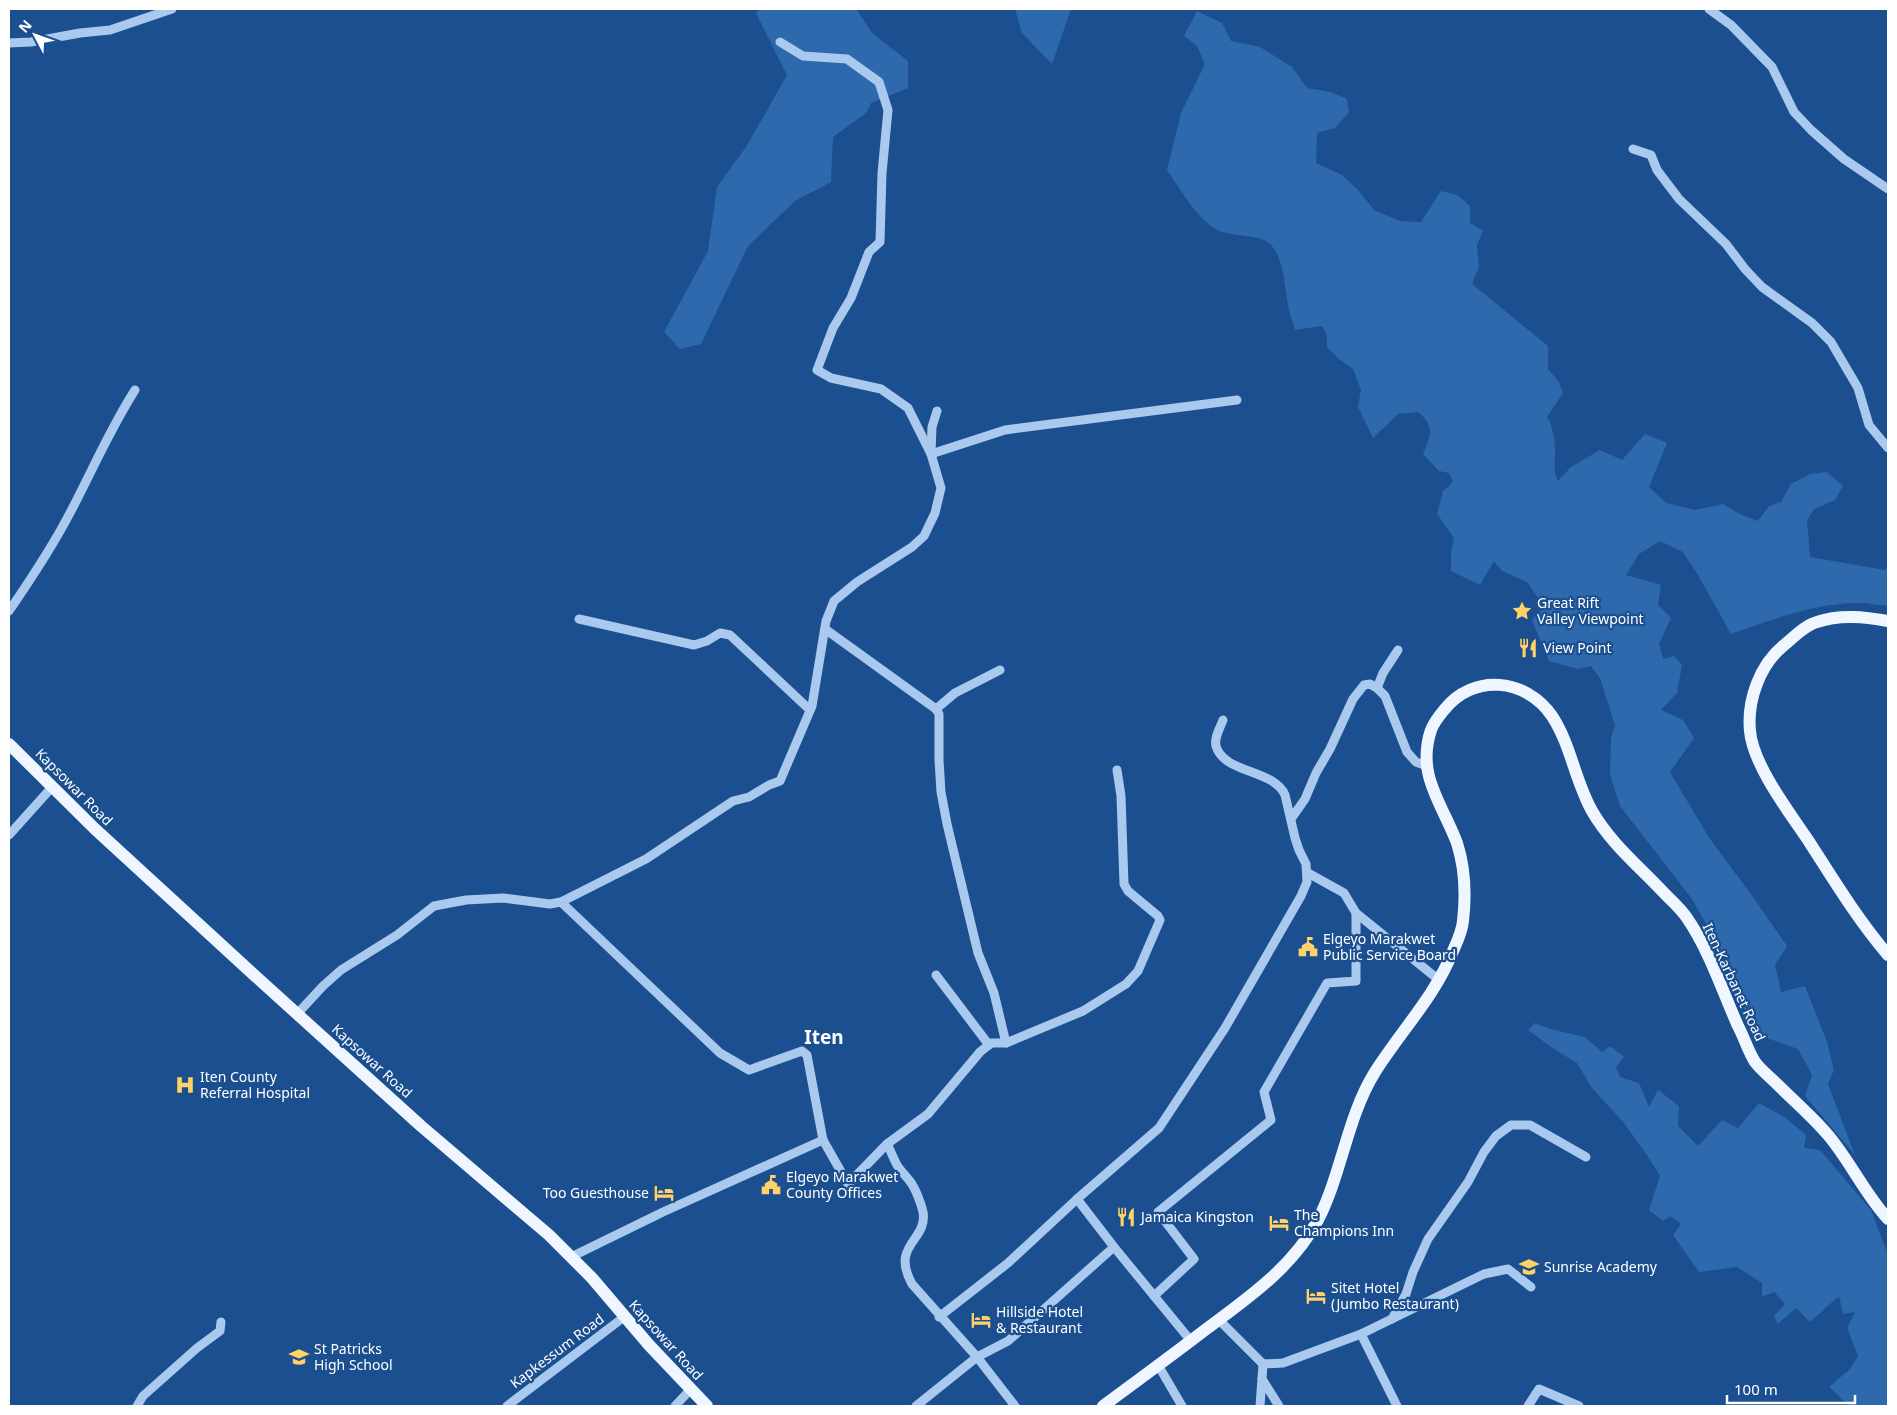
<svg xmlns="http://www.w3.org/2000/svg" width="1897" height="1415" viewBox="0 0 1897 1415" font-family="'Noto Sans',sans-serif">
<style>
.green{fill:#2e69ad}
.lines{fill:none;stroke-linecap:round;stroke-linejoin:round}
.minor{stroke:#a9c9ee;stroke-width:9}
.major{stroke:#f0f6ff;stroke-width:12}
.labels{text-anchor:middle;stroke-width:4.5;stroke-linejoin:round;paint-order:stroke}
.poi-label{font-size:14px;fill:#fff;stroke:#1b4f8f;text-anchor:start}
.street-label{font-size:14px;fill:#fff;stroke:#1b4f8f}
.district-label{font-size:19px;font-weight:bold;fill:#fff;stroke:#1b4f8f}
</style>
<rect width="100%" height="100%" fill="#1b4f8f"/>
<g class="green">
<path d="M760 9H856L873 34 908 61V88L871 103 866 113 833 137 831 182 795 201 748 246 701 344 680 349 664 332 708 251 717 187 746 147 787 75 756 13Z"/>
<path d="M1015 9H1071L1052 64 1022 33Z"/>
<path d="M1197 11 1222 23 1231 41 1260 47 1292 67 1307 88 1331 92 1347 99 1349 112 1335 128 1317 133 1316 163 1342 175 1358 190 1374 210 1400 221 1421 222 1441 191 1457 195 1470 206V223L1483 231 1477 245 1479 267 1472 284 1548 346V369L1559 382 1563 393 1547 417C1553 427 1554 437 1555 449 1556 460 1552 471 1558 481L1571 467 1600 450 1622 460 1645 434 1667 443 1649 487 1666 503 1695 510 1723 504 1740 514 1758 521 1769 506 1781 502 1791 484 1810 474 1827 472 1843 486 1835 500 1814 509 1807 520 1810 557 1885 570 1888 566V606C1878 605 1868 603 1858 603 1815 603 1771 620 1731 634L1698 575 1683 552 1660 541 1639 554 1626 575 1661 585 1658 605 1671 618 1659 644 1663 659 1674 656 1682 665 1677 693 1661 710 1683 720 1694 738 1670 772 1710 839 1753 897 1787 946 1775 965 1781 992 1805 986 1827 1042 1834 1070 1828 1084 1855 1155 1805 1096 1812 1075 1798 1049 1753 1033 1720 948 1692 899 1620 806 1610 775 1611 738 1615 725 1600 678 1591 666 1578 669 1549 661 1532 620 1544 607 1527 582 1502 571 1494 561 1480 585 1451 571V554L1454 538 1437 514 1443 491 1453 482 1449 473 1439 471 1423 454C1431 435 1435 426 1418 412L1398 414 1373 438 1358 407 1361 390 1353 369 1339 359 1327 347V335L1322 326 1295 330C1293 322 1289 313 1288 305 1284 285 1285 263 1272 246 1262 232 1228 239 1212 227 1193 212 1180 189 1167 170L1181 113 1205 64 1197 46 1184 36Z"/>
<path d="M1535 1023 1550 1029 1585 1037 1602 1052 1610 1046 1624 1057 1616 1067 1620 1077 1639 1083 1649 1107 1658 1090 1679 1106 1678 1126 1698 1146 1722 1120 1738 1128 1759 1103 1784 1117 1806 1135 1804 1148 1820 1150 1871 1210 1888 1255V1406H1849L1829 1387 1850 1369 1858 1356 1847 1328 1855 1312 1843 1314 1839 1296 1810 1322 1796 1308 1778 1324 1774 1316 1785 1304 1774 1292 1762 1297V1283L1737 1267 1699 1272 1673 1235 1681 1224 1670 1216 1663 1221 1649 1210 1660 1176 1647 1155 1624 1123 1592 1088 1577 1063 1551 1047 1528 1030Z"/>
</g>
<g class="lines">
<g class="minor">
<path d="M1709 9 1731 25 1772 67 1794 112 1811 130 1844 159 1888 189"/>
<path d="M780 42 803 56 847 59 879 82 888 110 882 173 880 242 869 252 851 298 833 328 817 370 831 378 881 389 908 408 931 454 1005 430 1237 400"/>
<path d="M9 43 31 42 80 33 110 30 172 9"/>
<path d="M1633 149 1651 155 1657 170 1679 199 1726 244 1745 269 1762 287 1812 323 1831 342 1858 388 1869 425 1888 448"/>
<path d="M9 611C31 579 53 546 71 511 92 471 110 429 135 390"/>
<path d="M579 619 694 645 707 641 720 633 730 635 810 710"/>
<path d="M825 629 936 709"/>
<path d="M1000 670 955 693 936 709 939 714V760L941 792 947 824 978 953 994 993 1006 1043"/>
<path d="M1377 688 1383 673 1398 650"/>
<path d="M1291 819 1305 799 1316 773 1330 749 1353 699 1364 685 1370 684 1377 688 1385 696 1407 752 1416 762 1427 766"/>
<path d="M9 835 53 786"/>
<path d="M1308 873 1344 893 1356 913 1439 980"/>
<path d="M561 902 720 1053 749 1070 802 1051 807 1055 823 1140 663 1212 571 1257"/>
<path d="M936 975 989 1045"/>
<path d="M298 1013 323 986 341 970 397 935 434 906 466 900 503 898 550 904 561 902 646 859 733 801 749 797 769 785 780 781 812 706 826 621 834 601 857 582 912 547 924 536 935 513 941 488 931 454 932 427 937 411"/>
<path d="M823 1140 848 1184 887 1144"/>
<path d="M1077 1199 1114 1247"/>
<path d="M1154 1296 1194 1259 1158 1212 1271 1120 1264 1092 1327 983 1356 981V913"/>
<path d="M939 1317 1008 1263 1077 1199 1159 1128 1225 1028 1301 896 1307 882 1306 864 1299 850 1295 838 1285 795C1274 769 1224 774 1216 746 1214 738 1220 728 1223 720"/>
<path d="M1392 1319 1406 1294 1413 1272 1428 1239 1468 1182 1484 1152 1496 1136 1511 1125H1530L1586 1157"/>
<path d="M1219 1320 1263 1364 1283 1363 1361 1334 1397 1406"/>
<path d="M1361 1334 1484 1274 1508 1269 1531 1287"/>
<path d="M1158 1365 1182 1406"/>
<path d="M1262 1379 1279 1406"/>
<path d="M137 1406 143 1396 197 1348 220 1331 221 1322"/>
<path d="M507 1406 624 1317"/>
<path d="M675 1406 690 1390"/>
<path d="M916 1406 977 1357 1008 1341 1114 1247 1191 1341"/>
<path d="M1015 1406 977 1357 912 1284C890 1244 928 1241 923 1212 921 1203 915 1187 909 1180 905 1175 900 1170 897 1165 893 1158 891 1151 887 1144L928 1114 980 1052 991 1043H1006L1083 1011 1126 984 1138 971 1160 920 1158 916 1128 891 1124 884 1121 796 1117 770"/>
<path d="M1260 1406 1263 1364"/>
<path d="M1528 1406 1539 1389 1579 1406"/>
</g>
<g class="major">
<path d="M1888 621C1865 617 1840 614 1817 622 1805 625 1793 638 1783 646 1760 665 1747 700 1750 731 1753 765 1789 812 1808 840 1833 879 1858 920 1888 955"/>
<path d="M9 744 95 829 253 974 421 1126 549 1235 592 1278 649 1345 707 1406"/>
<path d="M1103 1406C1137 1381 1171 1356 1205 1330 1247 1299 1293 1267 1318 1220 1342 1173 1347 1117 1375 1072 1401 1031 1435 996 1453 951 1457 942 1462 932 1463 921 1466 895 1465 868 1457 843 1442 803 1416 775 1431 730 1434 722 1439 716 1444 710 1473 673 1526 678 1552 716 1571 745 1575 781 1592 811 1611 844 1640 867 1665 894 1673 902 1681 909 1687 918 1709 950 1722 990 1738 1026 1744 1037 1748 1051 1755 1062 1761 1070 1770 1077 1777 1084 1794 1101 1813 1117 1828 1135 1850 1161 1865 1194 1888 1219"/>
</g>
</g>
<defs>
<symbol id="sight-bare" viewBox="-9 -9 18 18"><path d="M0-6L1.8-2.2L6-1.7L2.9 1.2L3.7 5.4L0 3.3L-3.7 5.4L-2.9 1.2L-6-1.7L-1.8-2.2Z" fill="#ffd166" stroke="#1b4f8f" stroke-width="2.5" paint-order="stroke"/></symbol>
<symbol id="restaurant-bare" viewBox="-9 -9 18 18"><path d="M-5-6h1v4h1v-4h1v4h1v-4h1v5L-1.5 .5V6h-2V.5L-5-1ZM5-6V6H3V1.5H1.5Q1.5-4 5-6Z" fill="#ffd166" stroke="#1b4f8f" stroke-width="2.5" paint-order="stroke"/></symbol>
<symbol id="civic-bare" viewBox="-9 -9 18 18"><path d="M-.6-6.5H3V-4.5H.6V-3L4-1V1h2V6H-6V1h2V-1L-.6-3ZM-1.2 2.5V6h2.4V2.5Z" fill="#ffd166" stroke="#1b4f8f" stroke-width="2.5" paint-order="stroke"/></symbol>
<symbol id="hospital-bare" viewBox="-9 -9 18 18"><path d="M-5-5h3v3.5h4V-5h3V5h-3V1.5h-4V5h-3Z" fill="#ffd166" stroke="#1b4f8f" stroke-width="2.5" paint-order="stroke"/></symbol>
<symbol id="hotel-bare" viewBox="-9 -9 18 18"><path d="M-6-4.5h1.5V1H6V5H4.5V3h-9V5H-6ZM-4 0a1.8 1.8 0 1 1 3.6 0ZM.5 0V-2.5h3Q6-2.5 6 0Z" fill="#ffd166" stroke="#1b4f8f" stroke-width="2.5" paint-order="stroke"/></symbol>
<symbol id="school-bare" viewBox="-9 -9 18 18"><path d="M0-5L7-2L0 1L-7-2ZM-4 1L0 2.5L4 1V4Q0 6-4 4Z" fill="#ffd166" stroke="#1b4f8f" stroke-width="2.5" paint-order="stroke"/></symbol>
</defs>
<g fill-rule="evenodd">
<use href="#sight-bare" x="1508" y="597" width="28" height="28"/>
<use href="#restaurant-bare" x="1514" y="634" width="28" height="28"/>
<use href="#civic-bare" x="1294" y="933" width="28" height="28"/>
<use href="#hospital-bare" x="171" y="1071" width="28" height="28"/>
<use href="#civic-bare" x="757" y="1171" width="28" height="28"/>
<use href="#hotel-bare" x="650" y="1179" width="28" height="28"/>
<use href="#restaurant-bare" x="1112" y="1203" width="28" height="28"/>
<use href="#hotel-bare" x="1265" y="1209" width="28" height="28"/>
<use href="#school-bare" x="1515" y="1253" width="28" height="28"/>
<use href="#hotel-bare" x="1302" y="1282" width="28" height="28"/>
<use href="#hotel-bare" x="967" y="1306" width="28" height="28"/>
<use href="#school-bare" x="285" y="1343" width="28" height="28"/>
</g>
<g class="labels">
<g class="poi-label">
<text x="1537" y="608">Great Rift<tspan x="1537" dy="16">Valley Viewpoint</tspan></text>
<text x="1543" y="653">View Point</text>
<text x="1323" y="944">Elgeyo Marakwet<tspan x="1323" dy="16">Public Service Board</tspan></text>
<text x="200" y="1082">Iten County<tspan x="200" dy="16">Referral Hospital</tspan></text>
<text x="786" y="1182">Elgeyo Marakwet<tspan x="786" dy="16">County Offices</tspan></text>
<text x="649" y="1198" text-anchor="end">Too Guesthouse</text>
<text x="1294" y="1220">The<tspan x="1294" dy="16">Champions Inn</tspan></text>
<text x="1141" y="1222">Jamaica Kingston</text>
<text x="1544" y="1272">Sunrise Academy</text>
<text x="1331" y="1293">Sitet Hotel<tspan x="1331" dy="16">(Jumbo Restaurant)</tspan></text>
<text x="996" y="1317">Hillside Hotel<tspan x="996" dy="16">&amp; Restaurant</tspan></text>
<text x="314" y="1354">St Patricks<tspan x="314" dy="16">High School</tspan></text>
</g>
<g class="street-label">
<text transform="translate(74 787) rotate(45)" y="5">Kapsowar Road</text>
<text transform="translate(1734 982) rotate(65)" y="5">Iten-Karbanet Road</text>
<text transform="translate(372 1061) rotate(42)" y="5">Kapsowar Road</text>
<text transform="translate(666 1340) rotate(48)" y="5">Kapsowar Road</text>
<text transform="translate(557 1351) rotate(-37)" y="5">Kapkessum Road</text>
</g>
<g class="district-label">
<text x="824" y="1044">Iten</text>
</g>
</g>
<rect width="1897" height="1415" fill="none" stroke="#ffffff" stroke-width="20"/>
<g transform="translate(35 35) rotate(311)" stroke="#1b4f8f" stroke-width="4" paint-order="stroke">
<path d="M0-4L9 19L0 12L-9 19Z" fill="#ffffff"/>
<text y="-8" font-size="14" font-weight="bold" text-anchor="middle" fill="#ffffff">N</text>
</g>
<path d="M1727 1395v8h128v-8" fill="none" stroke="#ffffff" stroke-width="2.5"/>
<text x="1734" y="1395" font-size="15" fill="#ffffff" stroke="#1b4f8f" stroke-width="4" paint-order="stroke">100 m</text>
</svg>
